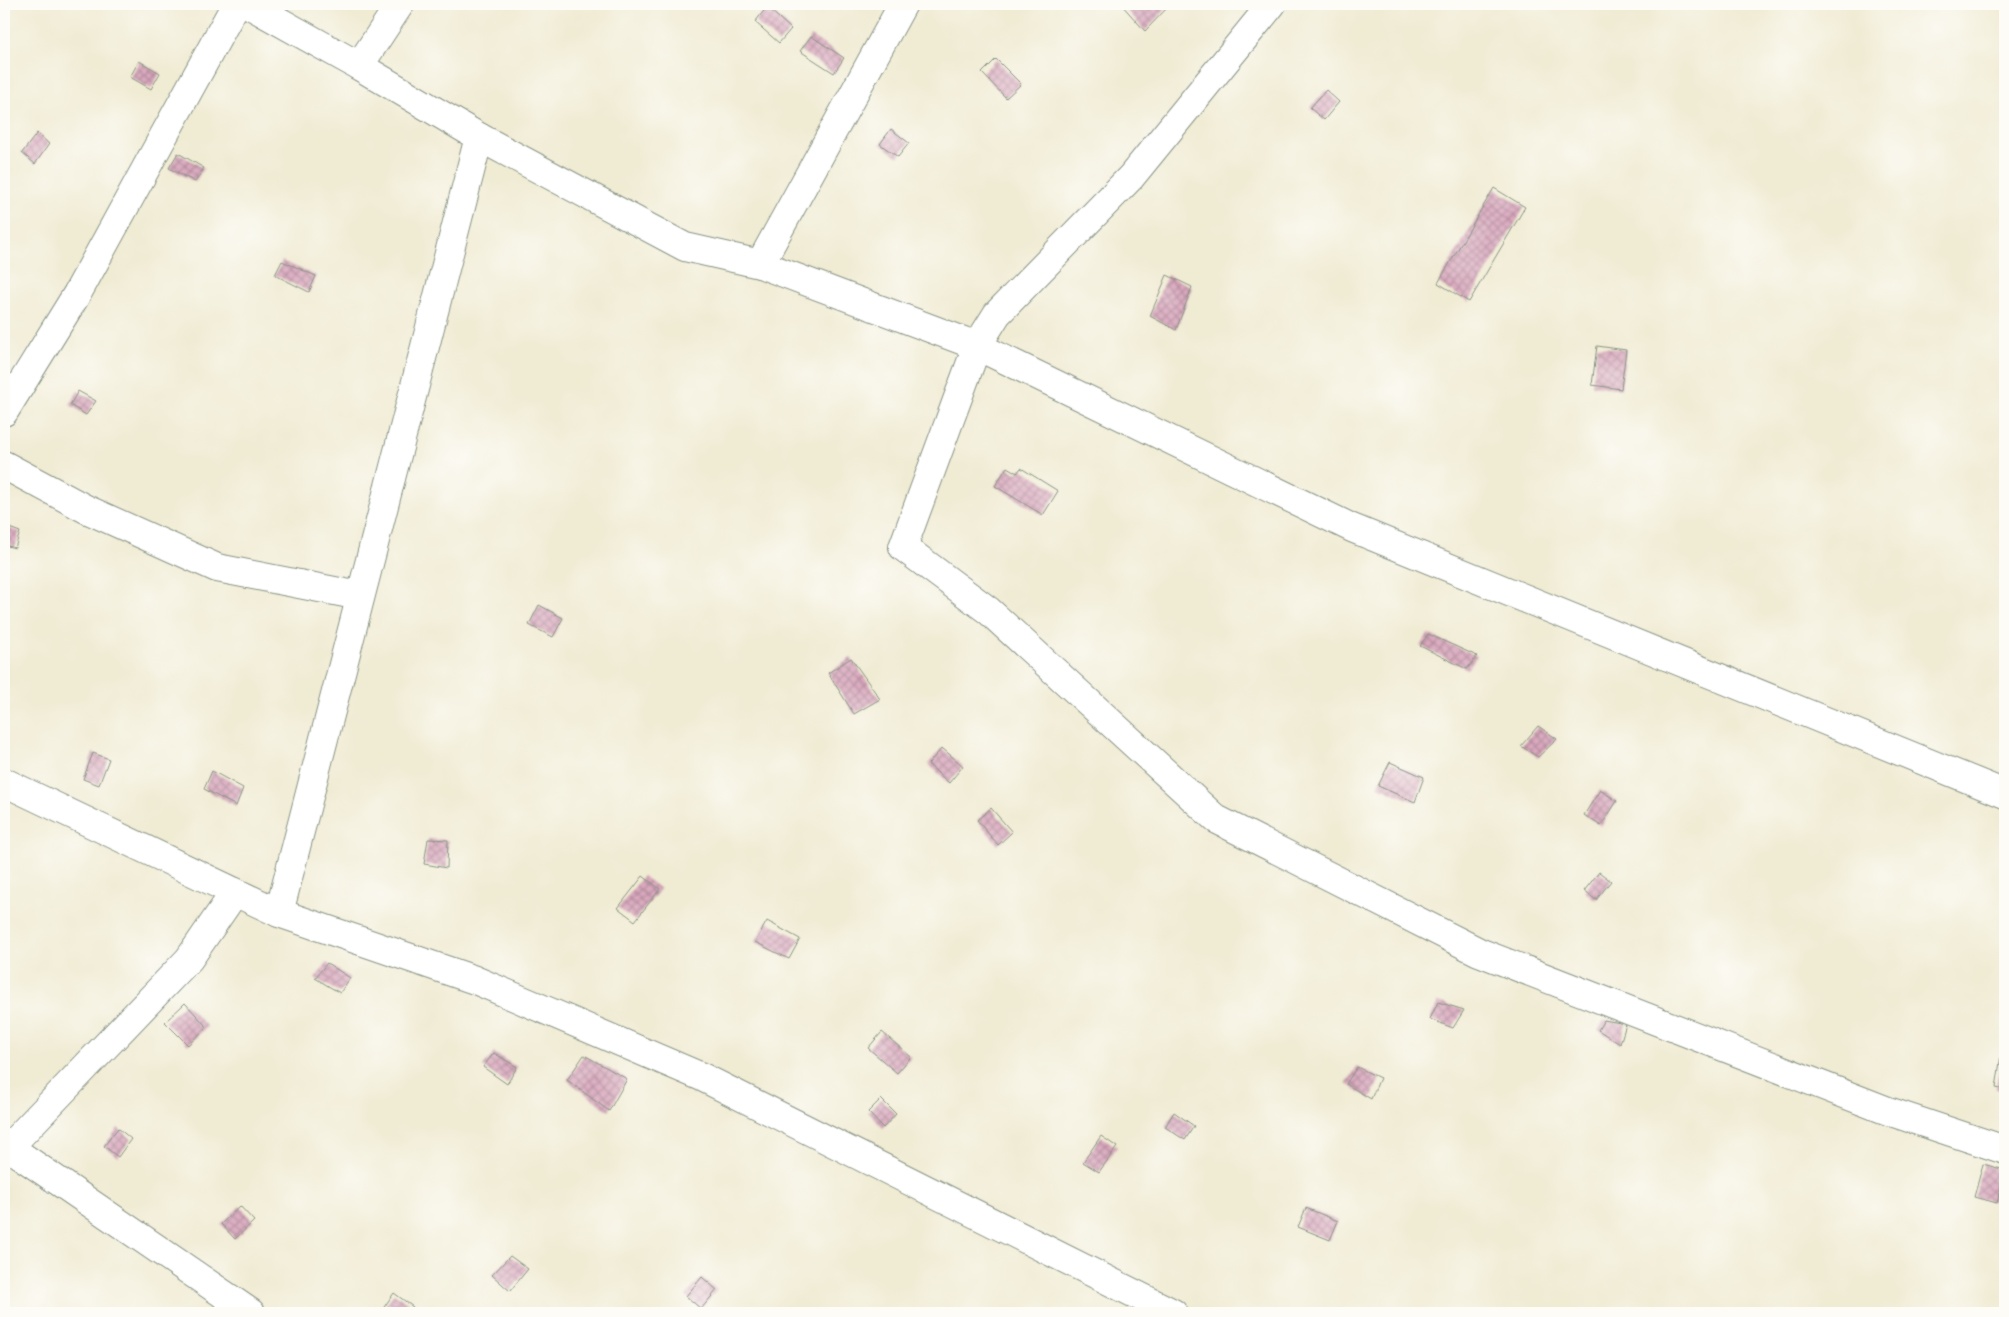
<svg xmlns="http://www.w3.org/2000/svg" width="2009" height="1317" viewBox="0 0 2009 1317" font-family="'Gochi Hand',sans-serif">
<style>
.building{fill:url(#building-cross-hatch)}
.lines{fill:none;stroke-linecap:round;stroke-linejoin:round}
.minor-casing{stroke:#889484;stroke-width:30}
.minor{stroke:#fff;stroke-width:28}
</style>
<defs>
<pattern id="building-cross-hatch" width="8" height="8" patternUnits="userSpaceOnUse" patternTransform="scale(1.25)"><rect width="8" height="8" fill="#d9a7bd"/><path d="M0 0l8 8M0 8l8-8" fill="none" stroke="#af899a"/></pattern>
</defs>
<rect width="100%" height="100%" fill="#fdfcf7"/>
<filter id="ink" filterUnits="userSpaceOnUse"><feTurbulence type="fractalNoise" baseFrequency=".02" numOctaves="2"/><feDisplacementMap in="SourceGraphic" scale="10" xChannelSelector="R" yChannelSelector="G"/><feConvolveMatrix kernelMatrix="1 2 1 2 8 2 1 2 1" color-interpolation-filters="sRGB"/></filter>
<filter id="wash" filterUnits="userSpaceOnUse"><feTurbulence type="fractalNoise" baseFrequency=".0096" numOctaves="4" result="noise"/><feDisplacementMap in="SourceGraphic" scale="20" xChannelSelector="R" yChannelSelector="G"/><feGaussianBlur stdDeviation="1.12" result="paint"/><feColorMatrix in="noise" values="0 0 0 0 0 0 0 0 0 0 0 0 0 0 0 0 0 1.4 0 .05"/><feComposite in="paint" operator="in"/></filter>
<g filter="url(#wash)">
<rect width="100%" height="100%" fill="#f0ebd3"/>
<g id="blocks">
<g class="building">
<path d="M1121 4H1165L1168 7 1145 31Z"/>
<path d="M767 7 791 29 779 43 755 22Z"/>
<path d="M811 36 844 58 834 73 800 51Z"/>
<path d="M996 59 1021 84 1006 98 982 73Z"/>
<path d="M139 61 160 73 151 89 130 77Z"/>
<path d="M1326 90 1339 102 1324 120 1310 108Z"/>
<path d="M891 129 909 143 898 157 880 144Z"/>
<path d="M37 133 49 144 35 164 22 153Z"/>
<path d="M178 153 204 168 195 182 169 168Z"/>
<path d="M1494 188 1525 207 1469 302 1438 283Z"/>
<path d="M282 261 316 276 309 292 275 275Z"/>
<path d="M1167 275 1192 287 1176 330 1150 316Z"/>
<path d="M1597 346 1626 350 1621 389 1592 385Z"/>
<path d="M78 391 96 401 86 415 70 405Z"/>
<path d="M1007 467 1017 473 1021 468 1058 491 1043 515 995 486Z"/>
<path d="M4 526 20 532 15 548 4 545Z"/>
<path d="M539 605 563 618 553 637 529 625Z"/>
<path d="M1428 634 1477 656 1467 669 1420 646Z"/>
<path d="M851 658 880 699 854 714 828 673Z"/>
<path d="M1538 726 1557 739 1538 757 1521 746Z"/>
<path d="M942 748 963 766 949 783 928 764Z"/>
<path d="M93 753 109 759 99 785 83 779Z"/>
<path d="M1390 762 1424 777 1415 802 1378 786Z"/>
<path d="M212 771 243 788 236 806 204 789Z"/>
<path d="M1600 790 1617 801 1601 826 1584 815Z"/>
<path d="M991 808 1012 832 998 845 977 820Z"/>
<path d="M428 839 448 840 447 868 424 864Z"/>
<path d="M1599 872 1611 881 1596 900 1584 891Z"/>
<path d="M643 876 660 889 635 921 618 908Z"/>
<path d="M767 921 800 939 789 959 755 942Z"/>
<path d="M327 963 350 978 340 993 315 978Z"/>
<path d="M1438 1002 1464 1010 1453 1028 1430 1019Z"/>
<path d="M185 1003 207 1027 188 1045 165 1022Z"/>
<path d="M1604 1020 1626 1024 1620 1044 1598 1030Z"/>
<path d="M882 1032 911 1057 897 1073 868 1048Z"/>
<path d="M494 1053 517 1067 507 1084 483 1067Z"/>
<path d="M584 1055 627 1079 609 1111 567 1080Z"/>
<path d="M2001 1055 2005 1056V1090L1996 1088Z"/>
<path d="M1357 1067 1380 1078 1371 1099 1346 1084Z"/>
<path d="M881 1099 896 1114 883 1128 868 1112Z"/>
<path d="M1174 1112 1194 1126 1185 1140 1165 1127Z"/>
<path d="M118 1128 131 1139 118 1157 104 1146Z"/>
<path d="M1101 1136 1117 1147 1099 1172 1083 1162Z"/>
<path d="M1983 1164 2005 1170 1997 1203 1974 1197Z"/>
<path d="M240 1206 254 1221 235 1239 221 1224Z"/>
<path d="M1306 1208 1338 1221 1330 1240 1298 1227Z"/>
<path d="M510 1256 528 1269 510 1291 492 1275Z"/>
<path d="M702 1277 717 1290 701 1309 686 1296Z"/>
<path d="M394 1293 413 1307 411 1313H387L382 1310Z"/>
</g>
</g>
</g>
<g filter="url(#ink)">
<use href="#blocks" fill-opacity="0" stroke="#889484" stroke-width="1"/>
<g class="lines">
<defs>
<g id="minor">
<path d="M248 4 359 66 400 4"/>
<path d="M1272 4 1131 177 997 314 977 346 903 547 989 611 1216 819 1479 952 1888 1111 2005 1150"/>
<path d="M359 66 479 137 685 247 760 264 977 346 1352 528 2005 794"/>
<path d="M760 264 903 4"/>
<path d="M4 412 77 294 236 4"/>
<path d="M4 465 86 509 217 568 360 596"/>
<path d="M4 782 279 913 475 980 702 1077 1173 1313"/>
<path d="M279 913 479 137"/>
<path d="M4 1144 251 1313"/>
<path d="M9 1147 189 959 235 892"/>
</g>
</defs>
<use href="#minor" class="minor-casing"/>
<use href="#minor" class="minor"/>
</g>
</g>
<rect width="2009" height="1317" fill="none" stroke="#fdfcf7" stroke-width="20"/>
</svg>
